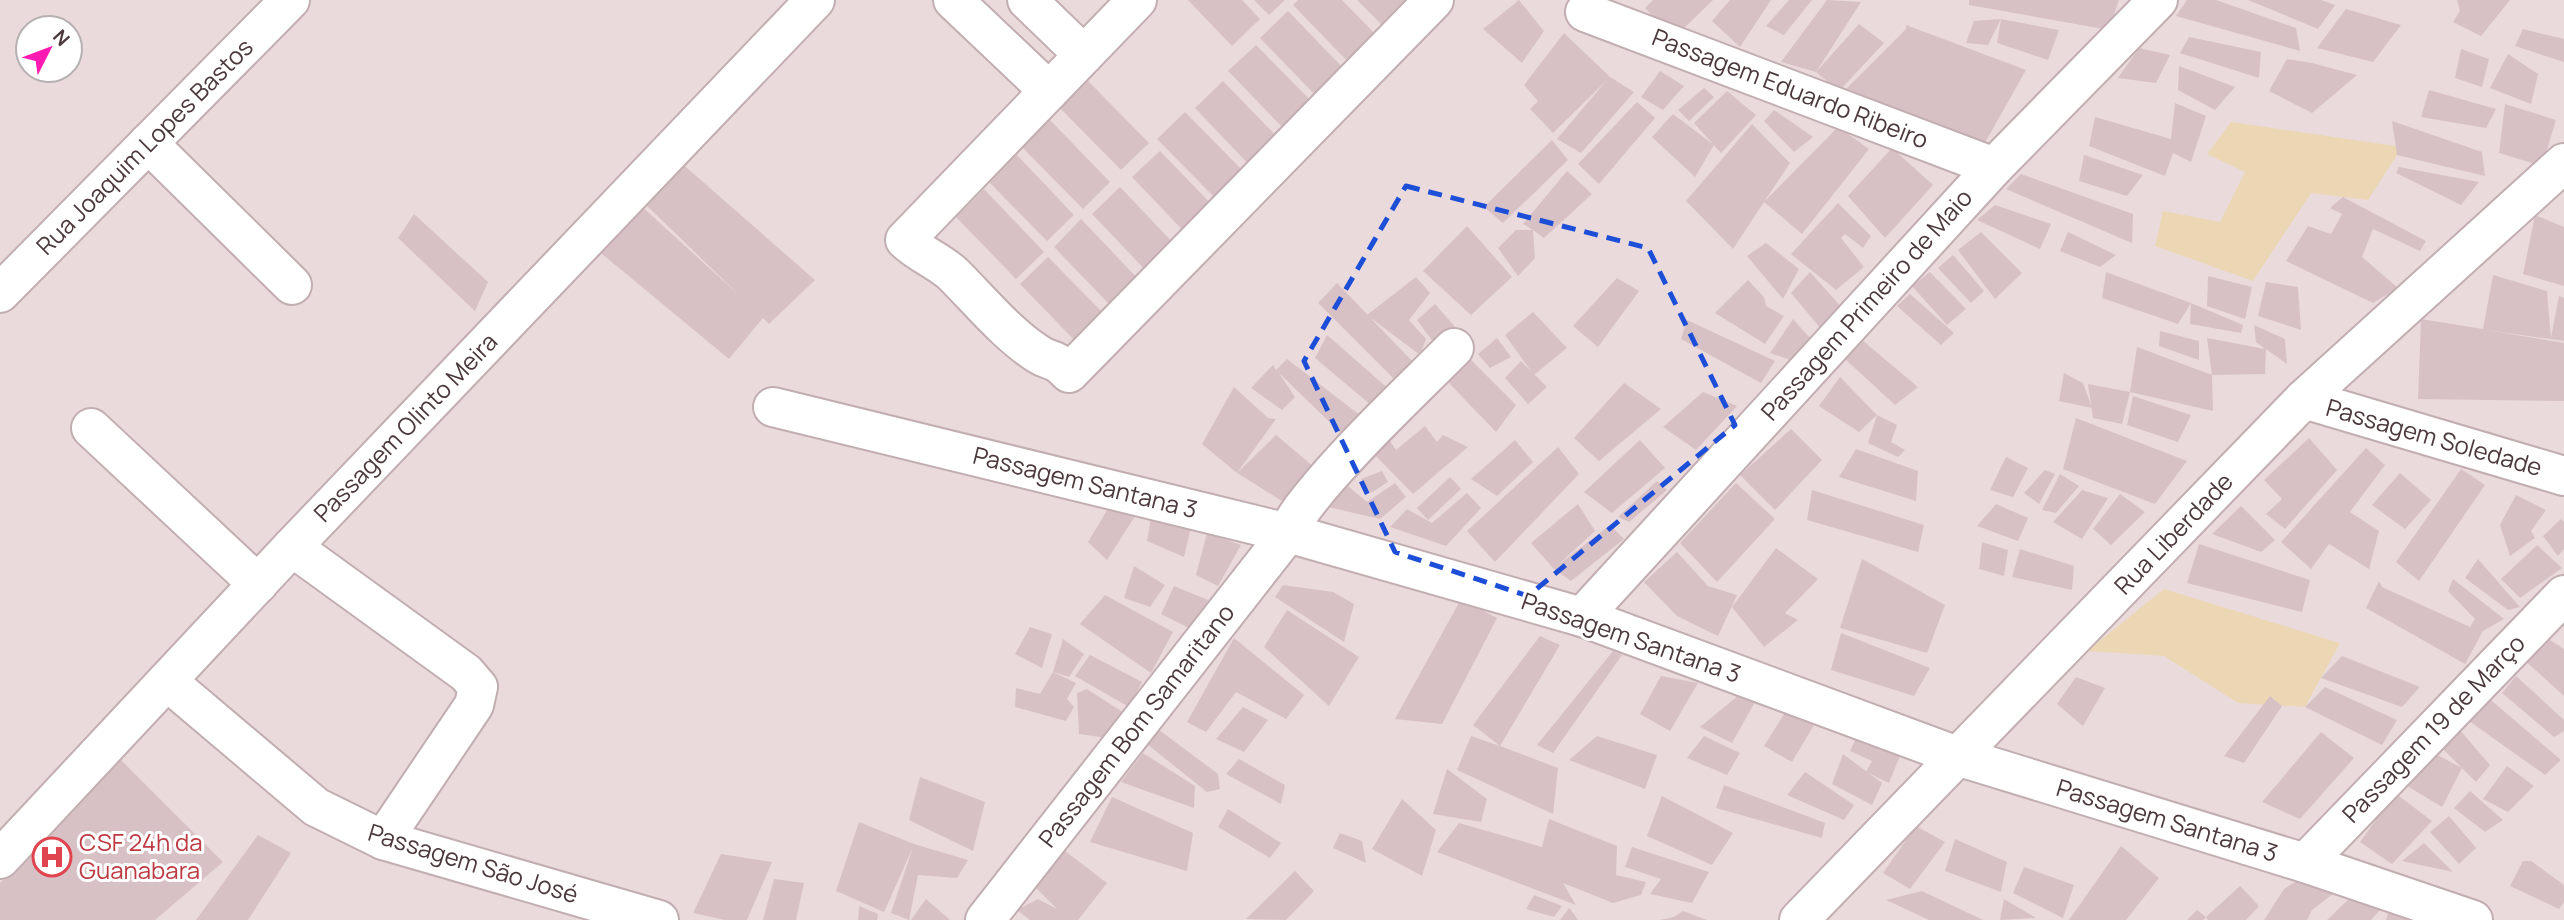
<svg xmlns="http://www.w3.org/2000/svg" width="2564" height="920" viewBox="0 0 2564 920" font-family="Manrope,sans-serif">
<style>
.residential{fill:#eadadc;fill-rule:evenodd}
.green{fill:#ebd7b4}
.building{fill:#d8c1c5}
.lines{fill:none;stroke-linecap:round;stroke-linejoin:round}
.minor-casing{stroke:#c2aeb1;stroke-width:42}
.minor{stroke:#fff;stroke-width:38}
.marked{fill:none;stroke:#1d4ed8;stroke-width:5;stroke-dasharray:14 9;stroke-linejoin:round}
.labels{text-anchor:middle;stroke-width:6;stroke-linejoin:round;paint-order:stroke}
.street-label{font-size:24px;fill:#4b393c;stroke:#fff}
.health-label{font-size:24px;fill:#be3a42;stroke:#fff;text-anchor:start}
</style>
<rect width="100%" height="100%" fill="#f6eced"/>
<path class="residential" d="M0 0H2564V920H0ZM28 28H70V70H28Z"/>
<g class="green">
<path d="M2231 122 2402 147 2368 200 2311 193 2253 281 2155 246 2163 211 2220 222 2245 172 2207 154Z"/>
<path d="M2164 589 2340 643 2305 707 2238 703 2164 656 2087 651Z"/>
</g>
<g class="building">
<path d="M1188 0H1242L1260 19 1232 46Z"/>
<path d="M1254 0H1285L1269 15Z"/>
<path d="M1298 0H1342L1381 40 1353 67 1293 5Z"/>
<path d="M1357 0H1411L1389 32Z"/>
<path d="M1519 0 1544 31 1522 63 1483 29Z"/>
<path d="M1653 0H1713L1681 31 1662 26 1645 8Z"/>
<path d="M1730 0H1771L1740 47 1712 21Z"/>
<path d="M1789 0H1812L1784 35 1766 26Z"/>
<path d="M1827 0 1861 2 1816 72 1859 24 1884 43 1839 91 1816 72 1781 62Z"/>
<path d="M1969 0H2119L2109 30 1969 5Z"/>
<path d="M2187 0H2216L2296 28 2300 51 2176 16Z"/>
<path d="M2248 0H2321L2335 5 2318 29Z"/>
<path d="M2457 0H2510L2481 36 2453 22 2460 11Z"/>
<path d="M2346 9 2401 25 2373 62 2317 48Z"/>
<path d="M1288 11 1348 73 1320 100 1260 38Z"/>
<path d="M2001 19 1988 45 1966 43 1974 21Z"/>
<path d="M2001 19 2059 30 2048 60 1997 43Z"/>
<path d="M1906 25 2026 70 1982 148 1843 92 1906 29Z"/>
<path d="M2523 29 2564 39V62L2515 46Z"/>
<path d="M1564 33 1610 77 1634 92 1581 153 1557 139 1606 81 1553 133 1530 109 1538 101 1524 85Z"/>
<path d="M2189 37 2261 52 2259 78 2180 53Z"/>
<path d="M1256 45 1317 107 1289 134 1228 71Z"/>
<path d="M2139 48 2170 55 2156 83 2118 78Z"/>
<path d="M2461 49 2489 59 2482 87 2455 78Z"/>
<path d="M2508 54 2538 74 2531 104 2490 88Z"/>
<path d="M2287 59 2312 63 2357 75 2312 113 2269 91Z"/>
<path d="M2179 66 2235 87 2215 110 2178 90Z"/>
<path d="M1660 71 1684 86 1663 110 1641 97Z"/>
<path d="M1088 81 1149 143 1121 170 1060 108Z"/>
<path d="M1223 81 1283 143 1255 171 1195 108Z"/>
<path d="M1704 88 1714 97 1689 121 1678 110Z"/>
<path d="M2429 90 2496 109 2486 128 2421 117Z"/>
<path d="M1727 91 1756 115 1721 153 1694 123Z"/>
<path d="M1637 102 1655 118 1599 184 1578 164Z"/>
<path d="M2175 103 2206 116 2191 162 2173 153 2165 176 2089 146 2095 117 2171 139Z"/>
<path d="M2505 104 2556 120 2542 166 2499 153Z"/>
<path d="M1774 110 1813 137 1794 152 1764 121Z"/>
<path d="M1185 112 1246 174 1218 201 1157 139Z"/>
<path d="M1673 114 1714 145 1695 177 1652 137Z"/>
<path d="M1050 120 1110 182 1083 209 1022 147Z"/>
<path d="M2392 121 2482 152 2485 176 2397 155Z"/>
<path d="M1752 124 1790 163 1764 202 1838 127 1869 149 1802 234 1764 202 1733 249 1686 201Z"/>
<path d="M1552 140 1568 160 1503 223 1484 207Z"/>
<path d="M1892 148 1933 185 1885 238 1848 196Z"/>
<path d="M1160 151 1220 213 1192 240 1132 177Z"/>
<path d="M1014 152 1074 215 1047 241 986 179Z"/>
<path d="M2084 155 2143 175 2127 196 2079 181Z"/>
<path d="M679 161 815 280 769 324 763 318 729 359 596 249 639 204 739 295 640 199Z"/>
<path d="M2399 167 2479 182 2461 205 2396 173Z"/>
<path d="M1567 171 1592 194 1544 238 1533 230 1535 258 1518 276 1498 248 1516 230H1533L1523 224Z"/>
<path d="M2021 174 2133 214 2132 243 2006 189Z"/>
<path d="M1120 187 1180 250 1152 277 1092 214Z"/>
<path d="M984 189 1044 252 1016 279 956 217Z"/>
<path d="M2343 197 2426 241 2420 251 2373 229 2362 257 2398 288 2373 303 2286 261 2308 226 2331 234 2342 214 2330 208Z"/>
<path d="M1838 203 1871 236 1863 248 1845 234 1841 238 1864 267 1836 290 1791 254Z"/>
<path d="M1995 205 2051 224 2040 249 1977 220Z"/>
<path d="M414 214 488 282 475 311 398 238Z"/>
<path d="M2535 215 2564 227V286L2523 274Z"/>
<path d="M1081 219 1141 282 1114 309 1054 247Z"/>
<path d="M1467 226 1512 277 1471 315 1423 271Z"/>
<path d="M1981 232 2022 273 1995 299 1958 250Z"/>
<path d="M2068 232 2116 255 2100 267 2060 251Z"/>
<path d="M1766 243 1799 269 1783 299 1747 256Z"/>
<path d="M1953 255 1984 291 1971 303 1938 268Z"/>
<path d="M1048 257 1109 319 1081 347 1020 284Z"/>
<path d="M1810 272 1844 310 1822 330 1791 293Z"/>
<path d="M1930 272 1966 309 1947 325 1912 286Z"/>
<path d="M2106 272 2191 303 2243 325 2241 333 2190 324 2191 303 2178 324 2102 298Z"/>
<path d="M2493 275 2547 291 2551 338 2559 296 2564 298V341L2486 330 2564 343V401L2418 399 2421 319 2483 329Z"/>
<path d="M2208 276 2252 287 2245 319 2207 306Z"/>
<path d="M1416 277 1430 293 1409 320 1426 339 1420 355 1367 315Z"/>
<path d="M1617 278 1639 291 1598 347 1573 326Z"/>
<path d="M1748 280 1764 297 1766 306 1784 316 1765 344 1715 313Z"/>
<path d="M2266 282 2298 287 2301 330 2258 316Z"/>
<path d="M1337 283 1413 362 1394 379 1318 303Z"/>
<path d="M1910 294 1954 333 1941 345 1897 306Z"/>
<path d="M1435 304 1457 329 1436 346 1417 320Z"/>
<path d="M1533 312 1567 348 1534 375 1505 335Z"/>
<path d="M1793 319 1810 338 1799 363 1770 353Z"/>
<path d="M1687 320 1775 361 1761 383 1681 339Z"/>
<path d="M2254 325 2285 339 2287 364 2266 349 2265 374 2212 375 2213 411 2130 392 2137 347 2212 375 2207 338 2265 349 2256 342Z"/>
<path d="M2160 331 2199 341V360L2159 346Z"/>
<path d="M1327 335 1391 391 1377 410 1315 358Z"/>
<path d="M1497 338 1511 357 1490 368 1478 354Z"/>
<path d="M1863 341 1918 387 1895 405 1844 358Z"/>
<path d="M1287 359 1361 416 1347 439 1279 373 1295 397 1282 410 1251 388 1273 365 1276 370Z"/>
<path d="M1471 360 1516 405 1496 432 1448 382Z"/>
<path d="M1521 361 1547 387 1528 404 1505 378Z"/>
<path d="M2064 373 2083 383 2092 408 2059 401Z"/>
<path d="M1840 377 1877 415 1859 432 1819 406Z"/>
<path d="M1624 383 1661 409 1599 461 1574 438Z"/>
<path d="M2088 384 2130 392 2122 424 2093 418Z"/>
<path d="M1234 387 1268 418 1276 419 1237 473 1276 435 1313 466 1290 506 1237 473 1202 444Z"/>
<path d="M1703 392 1737 406 1696 450 1663 427Z"/>
<path d="M2133 396 2191 415 2178 442 2127 425Z"/>
<path d="M1877 415 1897 425 1891 442 1905 450 1898 457 1868 443Z"/>
<path d="M2076 418 2187 461 2155 504 2063 469Z"/>
<path d="M1425 426 1437 442 1443 435 1468 447 1413 494 1372 452 1388 438 1396 450Z"/>
<path d="M1791 429 1822 460 1775 510 1740 475Z"/>
<path d="M2309 438 2337 470 2285 529 2266 514 2282 499 2264 480Z"/>
<path d="M1515 440 1533 462 1497 496 1471 479Z"/>
<path d="M1640 440 1665 468 1612 513 1584 492Z"/>
<path d="M1558 447 1579 474 1495 562 1467 531Z"/>
<path d="M2366 448 2385 465 2350 512 2379 531 2369 569 2329 544 2311 569 2281 542Z"/>
<path d="M1856 449 1918 471 1916 501 1839 477Z"/>
<path d="M2006 457 2028 468 2013 497 1990 490Z"/>
<path d="M2461 469 2485 485 2419 581 2396 562Z"/>
<path d="M2045 470 2055 474 2039 504 2024 493Z"/>
<path d="M1382 471 1388 482 1371 493 1361 479Z"/>
<path d="M2400 473 2431 500 2405 529 2372 505Z"/>
<path d="M2060 474 2079 486 2056 513 2042 510Z"/>
<path d="M1450 477 1461 489 1428 520 1417 508Z"/>
<path d="M1657 481 1667 490 1629 522 1618 517Z"/>
<path d="M1395 483 1406 497 1380 519 1328 507 1348 486 1367 502Z"/>
<path d="M1736 483 1775 519 1717 582 1680 543Z"/>
<path d="M1812 490 1924 525 1918 552 1807 520Z"/>
<path d="M2082 490 2108 498 2082 539 2053 522Z"/>
<path d="M1467 493 1481 508 1446 546 1390 527 1407 509 1432 523Z"/>
<path d="M2120 494 2145 512 2111 545 2093 529Z"/>
<path d="M2516 495 2546 510 2531 531 2535 538 2510 556 2500 525Z"/>
<path d="M1115 497 1139 510 1107 560 1088 542Z"/>
<path d="M1578 504 1595 531 1557 566 1610 525 1624 539 1571 581 1554 569 1531 543Z"/>
<path d="M1996 504 2028 518 2018 541 1977 526Z"/>
<path d="M2241 506 2275 540 2261 552 2212 534Z"/>
<path d="M1152 512 1192 523 1184 557 1147 541Z"/>
<path d="M2561 519 2564 522V549L2558 556 2543 536Z"/>
<path d="M1207 533 1241 545 1218 586 1196 575Z"/>
<path d="M1982 542 2008 550 2004 576 1979 569Z"/>
<path d="M2199 544 2310 580 2302 612 2187 583Z"/>
<path d="M2537 545 2562 568 2520 598 2501 579Z"/>
<path d="M1776 548 1818 579 1785 613 1798 620 1764 647 1732 607Z"/>
<path d="M2020 549 2074 566 2072 590 2012 577Z"/>
<path d="M1677 552 1708 586 1737 595 1718 636 1677 616 1644 582Z"/>
<path d="M1862 559 1945 605 1927 653 1840 628Z"/>
<path d="M2478 559 2520 607 2508 610 2465 578Z"/>
<path d="M1134 566 1165 585 1150 607 1124 598Z"/>
<path d="M2453 579 2504 619 2483 631 2465 664 2366 608 2379 581 2382 587 2470 627 2475 619 2448 591Z"/>
<path d="M1283 585 1333 592 1354 604 1344 642 1275 597Z"/>
<path d="M1174 586 1208 600 1195 631 1161 614Z"/>
<path d="M1105 595 1173 632 1151 673 1080 624Z"/>
<path d="M1461 599 1497 618 1442 724 1395 719Z"/>
<path d="M1287 610 1359 657 1329 706 1264 647Z"/>
<path d="M1030 627 1052 634 1042 668 1015 654Z"/>
<path d="M1841 633 1930 668 1914 696 1831 670Z"/>
<path d="M1540 636 1560 645 1500 746 1558 768 1553 814 1457 770 1471 736 1500 746 1473 725Z"/>
<path d="M1234 638 1304 695 1286 719 1236 692 1206 732 1187 722Z"/>
<path d="M2547 638 2564 649V696L2522 658Z"/>
<path d="M1063 639 1084 654 1069 677 1053 672Z"/>
<path d="M1613 651 1622 655 1553 753 1537 745Z"/>
<path d="M1090 655 1142 682 1129 707 1075 676Z"/>
<path d="M2342 656 2420 687 2402 707 2321 678Z"/>
<path d="M1053 672 1076 683 1067 699 1074 707 1066 721 1015 707 1016 688 1040 694Z"/>
<path d="M1661 676 1698 683 1670 731 1640 714Z"/>
<path d="M2516 676 2564 720V731L2554 737 2502 693Z"/>
<path d="M2076 677 2105 688 2083 726 2057 704Z"/>
<path d="M2325 687 2397 720 2382 745 2305 707Z"/>
<path d="M1087 689 1124 713 1114 739 1079 734 1077 693Z"/>
<path d="M1739 695 1755 702 1732 743 1700 727Z"/>
<path d="M2485 695 2561 760 2545 775 2469 721Z"/>
<path d="M2270 696 2282 706 2244 763 2224 756Z"/>
<path d="M1793 700 1820 715 1792 762 1764 746Z"/>
<path d="M1243 707 1268 720 1244 752 1216 739Z"/>
<path d="M1155 727 1218 774 1220 789 1207 792 1147 744Z"/>
<path d="M2459 729 2490 765 2476 782 2442 748Z"/>
<path d="M1860 730 1902 751 1889 783 1866 772 1872 761 1850 751Z"/>
<path d="M2321 732 2354 758 2300 819 2262 802Z"/>
<path d="M1597 736 1657 755 1645 789 1569 760Z"/>
<path d="M1704 736 1740 753 1727 775 1687 758Z"/>
<path d="M2426 749 2462 768 2442 807 2404 784Z"/>
<path d="M1143 753 1195 786 1194 808 1121 782Z"/>
<path d="M1843 754 1882 783 1872 805 1832 784Z"/>
<path d="M120 759 223 862 155 920H0V883Z"/>
<path d="M1239 759 1285 785 1281 804 1226 774Z"/>
<path d="M2507 766 2534 786 2508 812 2483 799Z"/>
<path d="M1447 769 1487 799 1481 822 1433 814Z"/>
<path d="M1805 772 1854 805 1844 820 1787 795Z"/>
<path d="M920 777 985 802 973 851 909 820Z"/>
<path d="M1724 785 1825 823 1822 838 1716 808Z"/>
<path d="M2470 791 2503 820 2485 832 2454 808Z"/>
<path d="M2395 793 2432 821 2392 864 2360 842Z"/>
<path d="M1662 796 1733 833 1712 865 1647 836Z"/>
<path d="M1112 797 1193 833 1187 871 1090 842Z"/>
<path d="M1402 799 1436 830 1422 876 1372 849Z"/>
<path d="M1228 809 1281 843 1270 858 1218 827Z"/>
<path d="M2449 816 2476 848 2459 864 2430 832Z"/>
<path d="M1549 819 1617 846 1616 875 1646 882 1641 895 1613 903 1563 883 1576 905 1437 852 1459 823 1542 847Z"/>
<path d="M859 822 914 844 968 860 957 878 918 875 909 920 891 913 913 847 884 912 836 891Z"/>
<path d="M1916 826 1945 842 1910 889 1883 873Z"/>
<path d="M1340 833 1362 841 1366 863 1333 848Z"/>
<path d="M258 835 291 853 248 920H196Z"/>
<path d="M1955 839 2007 862 2001 892 1945 871Z"/>
<path d="M2424 843 2453 872 2402 861Z"/>
<path d="M2121 846 2159 878 2126 920H2069Z"/>
<path d="M1632 847 1709 872 1692 903 1650 894 1661 879 1625 867Z"/>
<path d="M1065 851 1107 883 1078 920H1030L1017 910 1038 899 1057 909 1033 885Z"/>
<path d="M721 854 772 862 747 920H725L693 913Z"/>
<path d="M2523 861H2531L2564 885V902L2559 909 2510 886Z"/>
<path d="M2024 867 2074 885 2063 918 2013 893Z"/>
<path d="M1295 871 1314 891 1286 920 1246 919Z"/>
<path d="M2307 874 2338 890 2312 910 2307 920H2264L2284 889Z"/>
<path d="M774 879 804 883 796 920H763Z"/>
<path d="M2240 886 2259 906 2246 920H2208L2206 917 2203 920H2187L2197 910 2206 917Z"/>
<path d="M1922 891 1983 920H1929L1886 900Z"/>
<path d="M1534 895 1562 906 1554 917 1526 909Z"/>
<path d="M2351 897 2380 910 2371 920H2327Z"/>
<path d="M926 899 950 920H911Z"/>
<path d="M2004 899 2036 918 2000 920Z"/>
<path d="M859 906 878 914 877 920H858Z"/>
<path d="M1569 908 1574 914 1578 920H1560Z"/>
<path d="M2389 910 2426 920H2386Z"/>
<path d="M1683 911 1707 920H1659L1674 917Z"/>
</g>
<g class="lines">
<defs>
<g id="minor">
<path d="M953 0 1049 91"/>
<path d="M1027 0 1084 55"/>
<path d="M1137 0 905 240C921 255 941 262 954 275 980 301 1007 334 1038 354 1052 363 1053 356 1069 373L1434 0"/>
<path d="M1585 12 1994 167"/>
<path d="M148 143 292 285"/>
<path d="M0 293 290 0"/>
<path d="M2304 399 2564 476"/>
<path d="M773 407 1288 533 1582 617 1960 757 2305 863 2473 920"/>
<path d="M91 428 258 584"/>
<path d="M292 547 466 673 478 687 474 705 383 840"/>
<path d="M1582 617 1994 167 2158 0"/>
<path d="M167 681 316 807 383 840 659 920"/>
<path d="M0 859 292 547 815 0"/>
<path d="M2305 863 2564 595"/>
<path d="M985 920 1288 533C1295 515 1310 499 1322 484 1363 436 1409 393 1454 348"/>
<path d="M1799 920 2304 399 2564 163"/>
</g>
</defs>
<use href="#minor" class="minor-casing"/>
<use href="#minor" class="minor"/>
</g>
<path class="marked" d="M1406 186 1648 248 1735 425 1528 596 1395 552 1304 361Z"/>
<defs>
<symbol id="hospital-ring" viewBox="-11 -11 22 22"><circle r="9.5" fill="#fff" stroke="#e0444e" stroke-width="1.5"/><path d="M-5-5h3v3.5h4V-5h3V5h-3V1.5h-4V5h-3Z" fill="#e0444e"/></symbol>
</defs>
<g fill-rule="evenodd">
<use href="#hospital-ring" x="30" y="835" width="44" height="44"/>
</g>
<g class="labels">
<g class="street-label">
<text transform="translate(1790 89) rotate(21)" y="8">Passagem Eduardo Ribeiro</text>
<text transform="translate(145 147) rotate(-45)" y="8">Rua Joaquim Lopes Bastos</text>
<text transform="translate(1867 305) rotate(-48)" y="8">Passagem Primeiro de Maio</text>
<text transform="translate(406 428) rotate(-46)" y="8">Passagem Olinto Meira</text>
<text transform="translate(2434 438) rotate(16)" y="8">Passagem Soledade</text>
<text transform="translate(1085 483) rotate(14)" y="8">Passagem Santana 3</text>
<text transform="translate(2174 534) rotate(-46)" y="8">Rua Liberdade</text>
<text transform="translate(1631 638) rotate(19)" y="8">Passagem Santana 3</text>
<text transform="translate(1137 726) rotate(-52)" y="8">Passagem Bom Samaritano</text>
<text transform="translate(2434 729) rotate(-46)" y="8">Passagem 19 de Março</text>
<text transform="translate(2167 821) rotate(17)" y="8">Passagem Santana 3</text>
<text transform="translate(473 864) rotate(17)" y="8">Passagem São José</text>
</g>
<g class="health-label">
<text x="79" y="851">CSF 24h da<tspan x="79" dy="28">Guanabara</tspan></text>
</g>
</g>
<g transform="translate(49 49) rotate(48)"><circle r="33" fill="#ffffff" stroke="#b7b0b1" stroke-width="2"/>
<path d="M0-5L12 26L0 18L-12 26Z" fill="#ff1ab1"/>
<text y="-10" font-size="19" font-weight="bold" text-anchor="middle" fill="#4b393c">N</text>
</g>
</svg>
